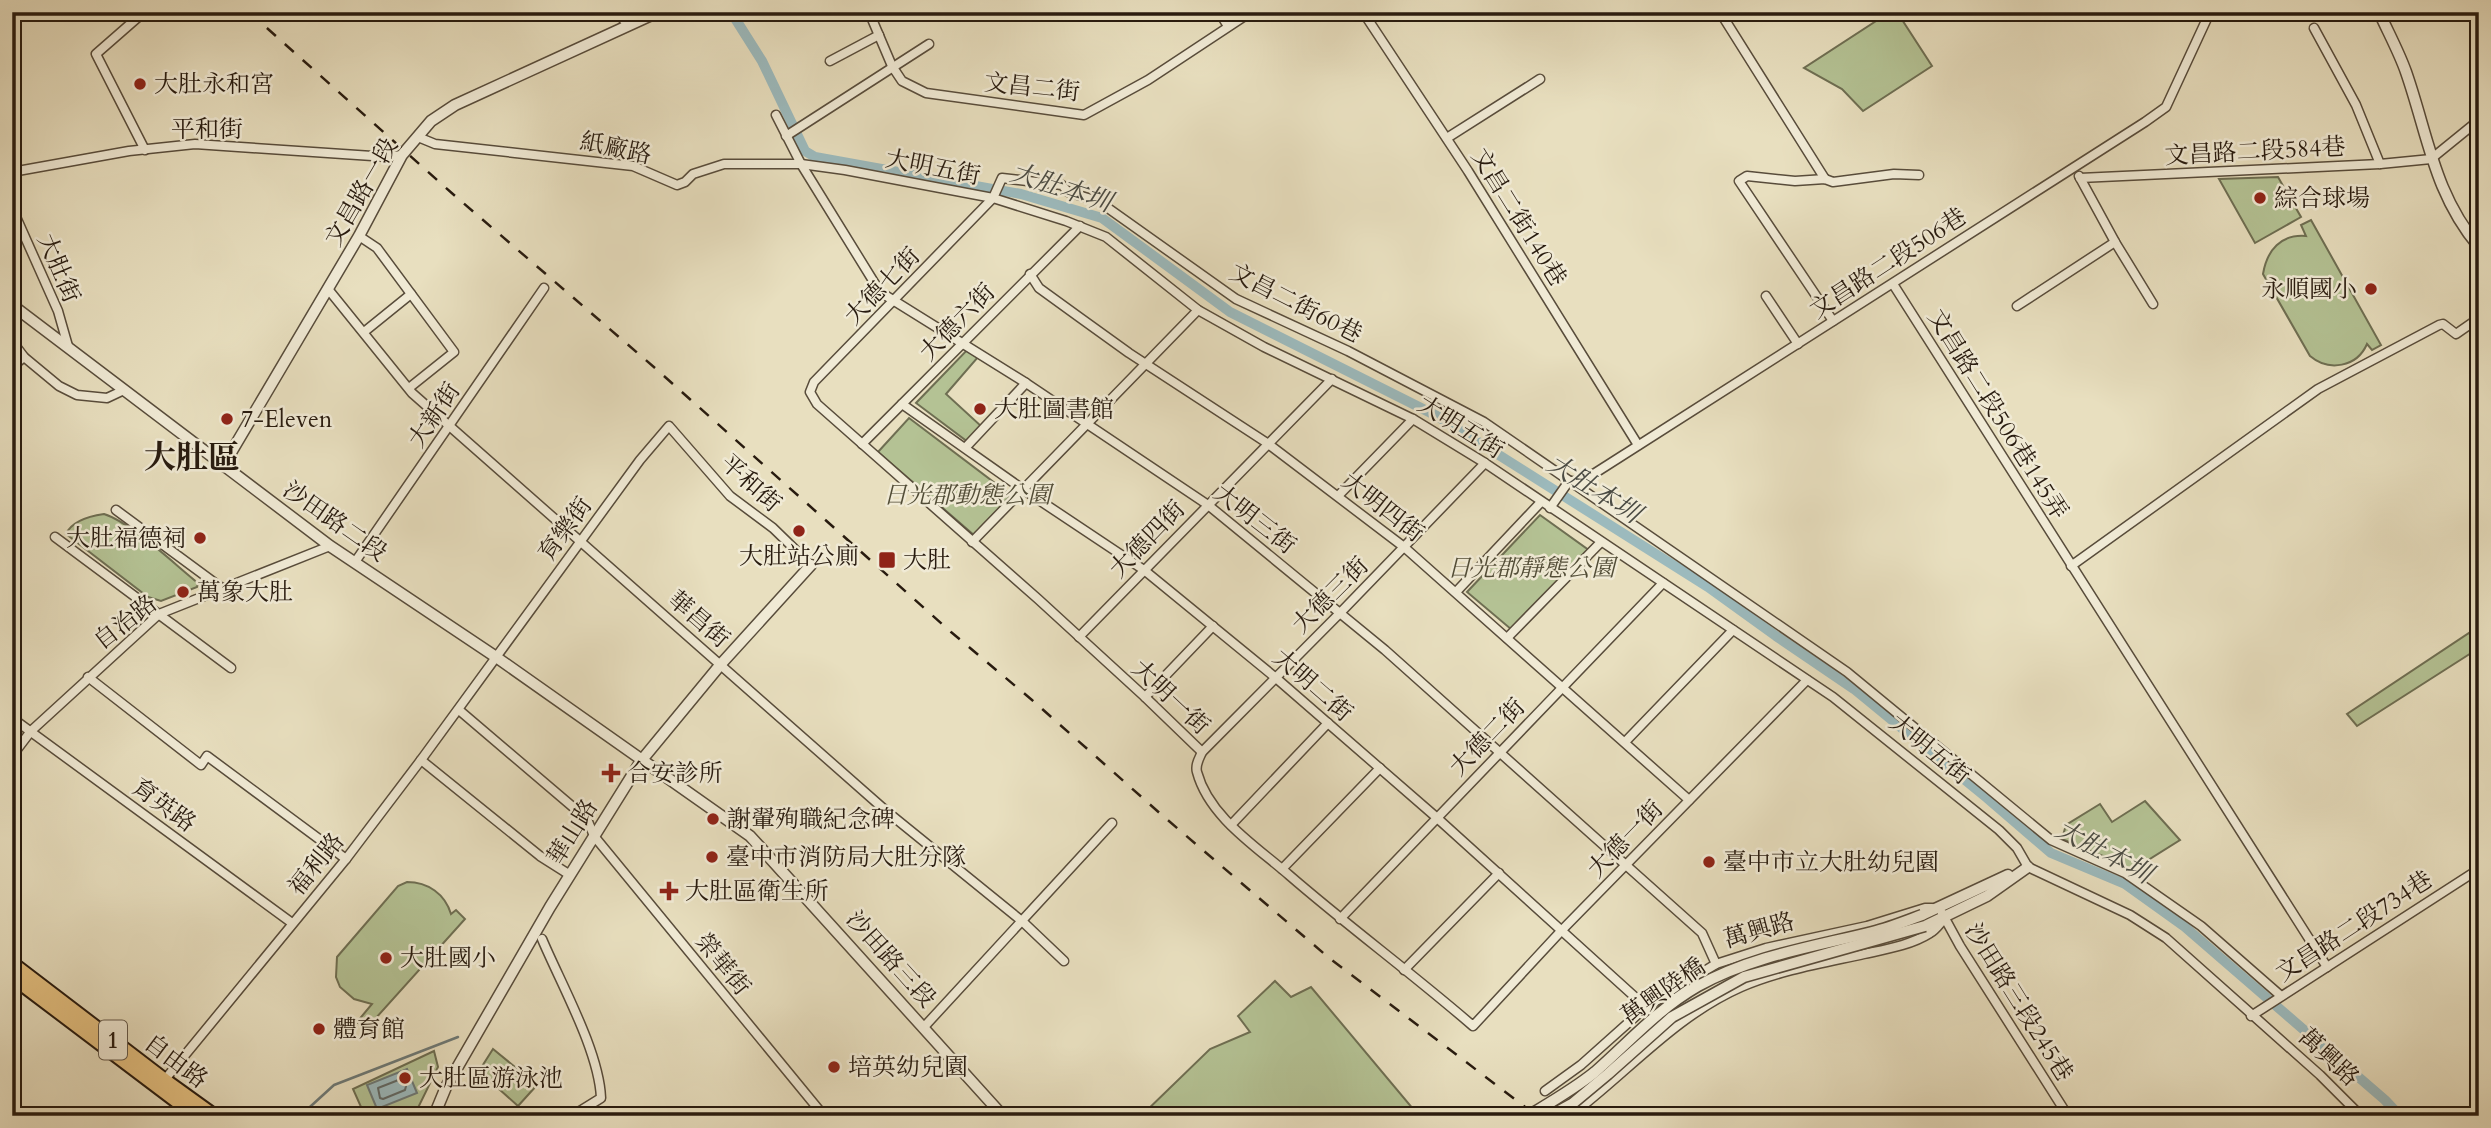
<svg xmlns="http://www.w3.org/2000/svg" width="2491" height="1128" viewBox="0 0 2491 1128" font-family="Cardo,'Noto Serif TC',serif">
<style>
.green{fill:#b4c294;stroke:#6e6e52;stroke-width:2}
.water{fill:#9cbabd;stroke:#6e7a77;stroke-width:2}
.lines{fill:none;stroke-linecap:round;stroke-linejoin:round}
.shore{stroke:#626a66;stroke-width:2}
.stream{stroke:#6e7a77;stroke-width:2.5}
.canal{stroke:#9cbabd;stroke-width:10}
.minor-casing{stroke:#584c3b;stroke-width:11}
.tertiary-casing{stroke:#584c3b;stroke-width:13}
.primary-casing{stroke:#281b0f;stroke-width:16}
.minor{stroke:#f0ead5;stroke-width:8}
.tertiary{stroke:#f0ead5;stroke-width:10}
.primary{stroke:#e4c080;stroke-width:12}
.rail{stroke:#281b0f;stroke-width:2.5;stroke-dasharray:12 12;stroke-linecap:butt}
.tertiary-bridge-casing{stroke:#584c3b;stroke-width:13;stroke-linecap:butt}
.tertiary-bridge{stroke:#f0ead5;stroke-width:10}
.poi-dot{fill:#8f2418;stroke:#f0ead5;stroke-width:2.5}
.labels{text-anchor:middle;stroke-width:5;stroke-linejoin:round;paint-order:stroke}
.shield{fill:#f0ead5;stroke:#64594a;stroke-width:2}
.shield-label{font-size:23px;font-weight:bold;fill:#281b0f}
.poi-label{font-size:24px;fill:#281b0f;stroke:#f0ead5;text-anchor:start}
.street-label{font-size:24px;fill:#281b0f;stroke:#f0ead5}
.park-label{font-size:24px;font-style:italic;fill:#524d37;stroke:#f0ead5}
.water-label{font-size:26px;font-style:italic;fill:#4b4b43;stroke:#f0ead5}
.district-label{font-size:32px;font-weight:bold;fill:#281b0f;stroke:#f0ead5}
</style>
<rect width="100%" height="100%" fill="#e8dfbf"/>
<filter id="stains"><feTurbulence type="fractalNoise" baseFrequency=".00286" numOctaves="4"/><feColorMatrix values="0 0 0 0 .2 0 0 0 0 .09 0 0 0 0 .02 0 0 0 .5 -.17"/></filter>
<radialGradient id="worn" r=".72"><stop offset=".6" stop-color="#630" stop-opacity="0"/><stop offset="1" stop-color="#630" stop-opacity=".3"/></radialGradient>
<g class="green">
<path d="M1890 12H1897L1932 66 1863 111 1842 89 1804 68Z"/>
<path d="M2278 177 2301 217 2255 243 2219 179Z"/>
<path d="M2311 220 2381 345 2372 350 2367 344C2357 367 2329 372 2310 356L2263 274C2267 250 2281 234 2306 236L2301 225Z"/>
<path d="M969 348 979 356 946 394 981 426 968 442 916 403Z"/>
<path d="M909 418 1012 496 975 536 878 452Z"/>
<path d="M104 514C132 523 173 563 198 583L197 587 161 601 148 597 66 534C72 521 90 516 104 514Z"/>
<path d="M1540 515 1590 551 1512 630 1467 592Z"/>
<path d="M2469 633 2479 648 2357 726 2347 714Z"/>
<path d="M2145 801 2180 840 2129 872 2110 859 2062 839 2066 825 2100 804 2112 822Z"/>
<path d="M407 882C428 882 445 894 451 914L456 910 465 919 366 1029 357 1022 372 1004 354 999 340 987 336 977 337 957 398 886Z"/>
<path d="M1275 981 1291 997 1311 987 1419 1116H1141L1210 1049 1250 1032 1238 1016Z"/>
<path d="M493 1049 537 1085 518 1106 479 1071Z"/>
<path d="M434 1051 438 1067 414 1116H365L353 1089Z"/>
</g>
<path class="water" d="M407 1069 417 1093 377 1109 367 1085Z"/>
<g class="lines">
<path class="shore" d="M401 1079 406 1086 405 1090 383 1099 380 1098 378 1088Z"/>
<path class="stream" d="M300 1116 334 1085 458 1037"/>
<path class="canal" d="M731 12 762 61 805 151 815 157 1021 194 1102 218 1230 312 1437 416 1708 587 1776 636 1854 689 1987 798 2051 853 2125 884 2185 927 2385 1100 2400 1116"/>
<defs>
<g id="minor">
<path d="M144 12 96 54 145 150"/>
<path d="M618 12 628 26"/>
<path d="M869 12 892 66 902 81 926 93 1084 115 1148 80 1251 12"/>
<path d="M1219 12 1228 26"/>
<path d="M1363 12 1468 171 1638 445"/>
<path d="M1720 12 1825 179"/>
<path d="M2314 28 2356 105 2380 164"/>
<path d="M830 61 879 35"/>
<path d="M776 115 801 164 880 292 1026 383 1208 505 1385 650 1702 933 1716 964"/>
<path d="M786 136 929 44"/>
<path d="M418 137 435 144 633 166 677 185 685 182 693 174 724 164H801L845 170 993 198 1066 221 1106 237 1198 310 1264 347 1413 419 1485 463 1833 697 1999 830 2017 848 2028 867 2130 915 2166 938 2320 1075 2361 1116"/>
<path d="M1447 138 1540 79"/>
<path d="M12 172 129 151 195 144 387 157 402 155"/>
<path d="M2079 176 2115 242 2153 304"/>
<path d="M2080 178 2380 164 2431 159 2479 120"/>
<path d="M12 208 58 311 68 346"/>
<path d="M359 236 377 248 454 352 409 388"/>
<path d="M1030 274 1039 288 1079 317 1129 353 1267 443 1404 547 1689 800"/>
<path d="M1893 284 2327 967"/>
<path d="M328 289 412 393 885 810 1023 922 1064 961"/>
<path d="M1766 296 1798 344"/>
<path d="M2017 306 2115 242"/>
<path d="M1833 321 1739 181 1747 176 1795 181 1825 179 1833 182 1894 174 1919 175"/>
<path d="M364 332 411 294"/>
<path d="M12 341 24 357 59 386 77 395 107 398 124 390"/>
<path d="M12 367 24 357"/>
<path d="M902 404 1024 490 1144 570 1276 678 1436 817 1646 1007 1667 1033"/>
<path d="M862 444 1080 226"/>
<path d="M966 447 1026 383"/>
<path d="M1485 463 1341 612 1202 752C1199 759 1195 765 1197 772 1209 817 1257 847 1289 875 1349 927 1413 974 1473 1026L1562 930 1807 680"/>
<path d="M1571 481 1581 482 2145 122 2166 107 2210 12"/>
<path d="M1338 496 1413 419"/>
<path d="M1550 508 1569 481"/>
<path d="M116 510 223 589"/>
<path d="M55 537 231 668"/>
<path d="M972 542 1198 310"/>
<path d="M355 562 544 288"/>
<path d="M2071 566 2318 389 2439 325 2443 324 2456 334 2479 318"/>
<path d="M1456 592 1541 502"/>
<path d="M1079 637 1332 379"/>
<path d="M1507 638 1601 542"/>
<path d="M88 677 201 765 207 756 346 859"/>
<path d="M1145 697 1213 626"/>
<path d="M459 710 587 819 594 836 824 1116"/>
<path d="M12 718 292 923"/>
<path d="M1625 742 1733 630"/>
<path d="M1202 752 1145 697 1038 599 817 404 810 392 814 382 993 198 1002 178 1062 185 1068 192 1098 201 1236 299 1348 351 1484 422 1847 672 2051 840 2125 873 2201 926 2281 996"/>
<path d="M12 756 31 731 159 614 330 546"/>
<path d="M421 760 540 856 570 875"/>
<path d="M1231 825 1328 723"/>
<path d="M1282 869 1380 768"/>
<path d="M1942 913 1960 946 2068 1116"/>
<path d="M1340 919 1663 583"/>
<path d="M542 939C561 984 599 1051 601 1098L572 1116"/>
<path d="M1404 970 1499 873"/>
<path d="M2251 1016 2479 869"/>
<path d="M924 1027 1112 823"/>
<path d="M162 1083 346 859 421 760 640 460 669 426 730 496 773 528 811 565"/>
<path d="M1545 1091 1581 1065 1646 1007 1716 964 1766 948 1867 926 1925 908H1932"/>
<path d="M635 1113 637 1116"/>
<path d="M1573 1116 1571 1115C1628 1072 1675 1016 1741 987 1781 970 1823 963 1864 954 1887 949 1911 945 1930 933 1936 930 1940 923 1945 918"/>
</g>
<g id="tertiary">
<path d="M2379 12C2388 32 2399 52 2406 72 2428 135 2434 194 2479 247"/>
<path d="M12 305 330 546 496 657 750 836 1003 1116"/>
<path d="M223 466 359 236 402 155 431 121 455 105 658 12"/>
<path d="M1922 915 2008 875"/>
<path d="M1925 926 1987 896 2028 867"/>
<path d="M434 1116 446 1087 550 907 641 761 721 664 811 565"/>
</g>
<g id="primary">
<path d="M12 963 165 1080 215 1116"/>
<path d="M12 977 196 1116"/>
</g>
</defs>
<use href="#minor" class="minor-casing"/>
<use href="#tertiary" class="tertiary-casing"/>
<use href="#primary" class="primary-casing"/>
<use href="#minor" class="minor"/>
<use href="#tertiary" class="tertiary"/>
<use href="#primary" class="primary"/>
<path class="rail" d="M249 12 454 195 655 368 951 632 1032 700 1163 816 1328 957 1537 1116"/>
<defs>
<g id="tertiary-bridge">
<path d="M1528 1116C1551 1102 1574 1089 1595 1072 1629 1042 1658 1009 1698 986 1752 956 1812 947 1872 932 1889 928 1906 921 1922 915"/>
<path d="M1550 1116 1572 1104 1608 1074 1672 1017 1744 977 1925 926"/>
</g>
</defs>
<use href="#tertiary-bridge" class="tertiary-bridge-casing"/>
<use href="#tertiary-bridge" class="tertiary-bridge"/>
</g>
<g class="poi-dot">
<circle cx="140" cy="84" r="7"/>
<circle cx="2260" cy="198" r="7"/>
<circle cx="2371" cy="289" r="7"/>
<circle cx="980" cy="409" r="7"/>
<circle cx="227" cy="419" r="7"/>
<circle cx="799" cy="531" r="7"/>
<circle cx="200" cy="538" r="7"/>
<rect x="878" y="551" width="18" height="18" rx="3.5"/>
<circle cx="183" cy="592" r="7"/>
<path d="M607.5 762.5h7v7h7v7h-7v7h-7v-7h-7v-7h7z"/>
<circle cx="713" cy="819" r="7"/>
<circle cx="712" cy="857" r="7"/>
<circle cx="1709" cy="862" r="7"/>
<path d="M665.5 880.5h7v7h7v7h-7v7h-7v-7h-7v-7h7z"/>
<circle cx="386" cy="958" r="7"/>
<circle cx="319" cy="1029" r="7"/>
<circle cx="834" cy="1067" r="7"/>
<circle cx="405" cy="1078" r="7"/>
</g>
<g class="labels">
<rect class="shield" x="99" y="1020.5" width="28" height="39" rx="5"/>
<g class="shield-label">
<text x="113" y="1048">1</text>
</g>
<g class="poi-label">
<text x="154" y="92">大肚永和宮</text>
<text x="2274" y="206">綜合球場</text>
<text x="2357" y="297" text-anchor="end">永順國小</text>
<text x="994" y="417">大肚圖書館</text>
<text x="241" y="427">7-Eleven</text>
<text x="186" y="546" text-anchor="end">大肚福德祠</text>
<text x="799" y="564" text-anchor="middle">大肚站公廁</text>
<text x="903" y="568">大肚</text>
<text x="197" y="600">萬象大肚</text>
<text x="627" y="781">合安診所</text>
<text x="727" y="827">謝翬殉職紀念碑</text>
<text x="726" y="865">臺中市消防局大肚分隊</text>
<text x="1723" y="870">臺中市立大肚幼兒園</text>
<text x="685" y="899">大肚區衛生所</text>
<text x="400" y="966">大肚國小</text>
<text x="333" y="1037">體育館</text>
<text x="848" y="1075">培英幼兒園</text>
<text x="419" y="1086">大肚區游泳池</text>
</g>
<g class="street-label">
<text transform="translate(1032 87) rotate(6)" y="8">文昌二街</text>
<text x="207" y="137">平和街</text>
<text transform="translate(616 148) rotate(12)" y="8">紙廠路</text>
<text transform="translate(2255 151) rotate(-3)" y="8">文昌路二段584巷</text>
<text transform="translate(933 167) rotate(11)" y="8">大明五街</text>
<text transform="translate(361 192) rotate(-60)" y="8">文昌路一段</text>
<text transform="translate(1519 217) rotate(58)" y="8">文昌二街140巷</text>
<text transform="translate(1888 263) rotate(-33)" y="8">文昌路二段506巷</text>
<text transform="translate(59 268) rotate(67)" y="8">大肚街</text>
<text transform="translate(882 286) rotate(-46)" y="8">大德七街</text>
<text transform="translate(1296 303) rotate(27)" y="8">文昌二街60巷</text>
<text transform="translate(957 322) rotate(-46)" y="8">大德六街</text>
<text transform="translate(1998 414) rotate(58)" y="8">文昌路二段506巷145弄</text>
<text transform="translate(434 415) rotate(-56)" y="8">大新街</text>
<text transform="translate(1461 427) rotate(32)" y="8">大明五街</text>
<text transform="translate(751 483) rotate(42)" y="8">平和街</text>
<text transform="translate(1383 507) rotate(38)" y="8">大明四街</text>
<text transform="translate(1255 519) rotate(38)" y="8">大明三街</text>
<text transform="translate(335 521) rotate(35)" y="8">沙田路二段</text>
<text transform="translate(565 529) rotate(-54)" y="8">育樂街</text>
<text transform="translate(1147 539) rotate(-46)" y="8">大德四街</text>
<text transform="translate(1330 595) rotate(-45)" y="8">大德三街</text>
<text transform="translate(699 619) rotate(41)" y="8">華昌街</text>
<text transform="translate(125 622) rotate(-38)" y="8">自治路</text>
<text transform="translate(1313 685) rotate(41)" y="8">大明二街</text>
<text transform="translate(1171 697) rotate(43)" y="8">大明一街</text>
<text transform="translate(1487 737) rotate(-46)" y="8">大德二街</text>
<text transform="translate(1930 749) rotate(39)" y="8">大明五街</text>
<text transform="translate(164 805) rotate(36)" y="8">育英路</text>
<text transform="translate(572 832) rotate(-58)" y="8">華山路</text>
<text transform="translate(1625 839) rotate(-46)" y="8">大德一街</text>
<text transform="translate(316 864) rotate(-51)" y="8">福利路</text>
<text transform="translate(2354 926) rotate(-33)" y="8">文昌路二段734巷</text>
<text transform="translate(1759 930) rotate(-16)" y="8">萬興路</text>
<text transform="translate(891 959) rotate(48)" y="8">沙田路三段</text>
<text transform="translate(723 964) rotate(51)" y="8">榮華街</text>
<text transform="translate(1663 991) rotate(-35)" y="8">萬興陸橋</text>
<text transform="translate(2019 1002) rotate(58)" y="8">沙田路三段245巷</text>
<text transform="translate(2329 1057) rotate(43)" y="8">萬興路</text>
<text transform="translate(176 1061) rotate(37)" y="8">自由路</text>
</g>
<g class="park-label">
<text x="967" y="503">日光郡動態公園</text>
<text x="1531" y="576">日光郡靜態公園</text>
</g>
<g class="water-label">
<text transform="translate(1061 187) rotate(18)" y="9">大肚本圳</text>
<text transform="translate(1594 488) rotate(32)" y="9">大肚本圳</text>
<text transform="translate(2104 851) rotate(28)" y="9">大肚本圳</text>
</g>
<g class="district-label">
<text x="192" y="468">大肚區</text>
</g>
</g>
<rect width="2491" height="1128" fill="none" stroke="#e8dfbf" stroke-width="42"/>
<rect x="14" y="14" width="2463" height="1100" fill="none" stroke="#281b0f" stroke-width="3.5"/>
<rect x="21" y="21" width="2449" height="1086" fill="none" stroke="#281b0f" stroke-width="2"/>
<rect width="100%" height="100%" filter="url(#stains)"/>
<rect width="100%" height="100%" fill="url(#worn)"/>
</svg>
